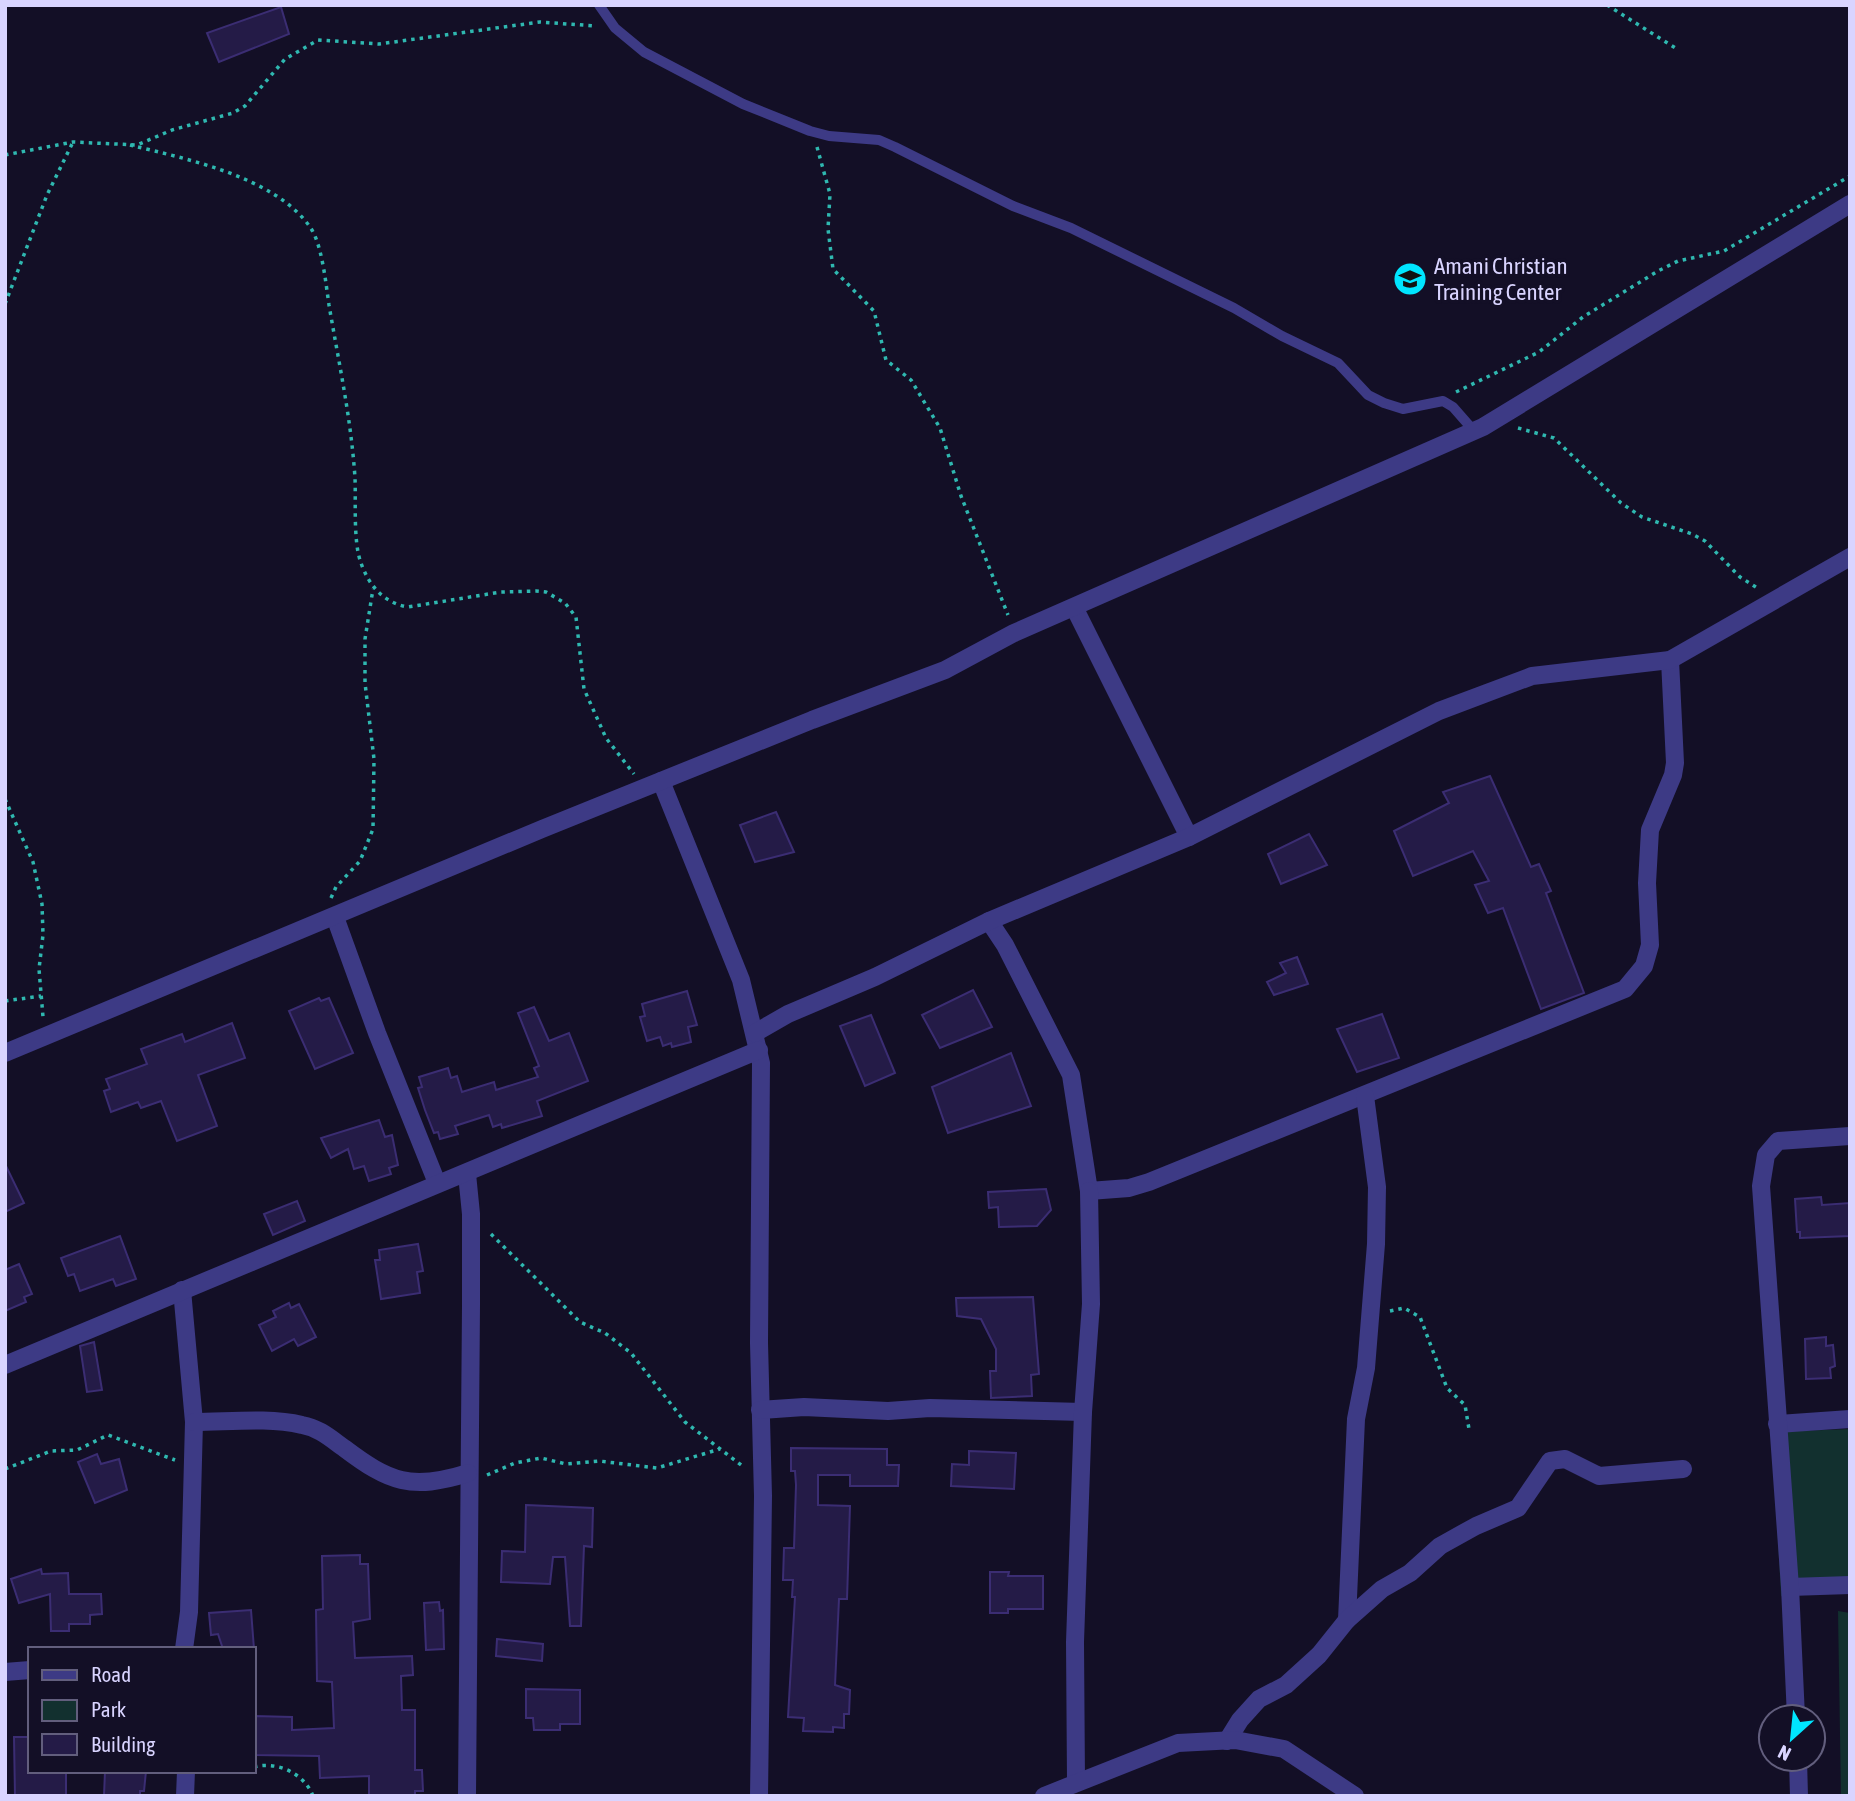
<svg xmlns="http://www.w3.org/2000/svg" width="1855" height="1801" viewBox="0 0 1855 1801" font-family="'Asap Condensed',sans-serif">
<style>
.green{fill:#12302f}
.building{fill:#241b47;stroke:#3b2d73;stroke-width:2}
.lines{fill:none;stroke-linecap:round;stroke-linejoin:round}
.path{stroke:#2fb8b0;stroke-width:3.5;stroke-dasharray:3.5 5;stroke-linecap:butt}
.lane{stroke:#3d3a85;stroke-width:10}
.street{stroke:#3d3a85;stroke-width:18}
.labels{text-anchor:middle;stroke-width:7;stroke-linejoin:round;paint-order:stroke}
.poi-label{font-size:23px;fill:#d9d4ff;stroke:#130f26;text-anchor:start}
</style>
<rect width="100%" height="100%" fill="#130f26"/>
<g class="green">
<path d="M1850 1429V1589L1781 1596 1772 1432Z"/>
<path d="M1838 1611 1850 1613V1796H1841Z"/>
</g>
<g class="building">
<path d="M281 7 289 34 219 62 207 33Z"/>
<path d="M1490 776 1531 867 1539 864 1551 891 1546 893 1584 993 1541 1009 1503 908 1488 913 1475 885 1489 881 1473 851 1413 876 1394 831 1449 803 1443 792Z"/>
<path d="M776 812 794 852 755 862 740 825Z"/>
<path d="M1309 834 1327 865 1281 884 1268 854Z"/>
<path d="M1297 957 1308 984 1274 995 1267 982 1286 973 1280 963Z"/>
<path d="M973 990 992 1027 940 1048 922 1015Z"/>
<path d="M687 991 697 1025 688 1027 691 1042 672 1047 671 1043 663 1046 660 1037 647 1041 640 1017 645 1016 642 1004Z"/>
<path d="M319 998 321 1001 329 998 353 1053 315 1069 289 1011Z"/>
<path d="M534 1007 549 1041 569 1033 588 1081 537 1101 542 1116 502 1128 501 1124 493 1127 489 1115 455 1126 458 1134 440 1139 438 1132 434 1133 425 1110 418 1088 422 1087 419 1077 448 1068 451 1078 457 1076 462 1092 494 1082 496 1090 538 1077 534 1068 539 1066 518 1013Z"/>
<path d="M1382 1014 1399 1058 1357 1072 1337 1029Z"/>
<path d="M871 1015 895 1073 865 1086 840 1026Z"/>
<path d="M232 1023 245 1058 198 1075 217 1126 177 1141 161 1101 141 1108 138 1102 111 1112 104 1091 110 1089 106 1079 147 1064 141 1049 182 1034 185 1042Z"/>
<path d="M1011 1053 1031 1106 948 1133 932 1087Z"/>
<path d="M379 1120 385 1137 392 1135 398 1165 389 1168 391 1174 369 1181 364 1166 354 1169 348 1149 331 1158 321 1138Z"/>
<path d="M5 1164 24 1203 5 1212Z"/>
<path d="M1046 1189 1051 1210 1037 1226 999 1227 998 1207 989 1208 988 1192Z"/>
<path d="M1821 1197 1822 1205 1850 1203V1236L1800 1238V1232H1797L1795 1199Z"/>
<path d="M297 1201 305 1221 273 1235 264 1214Z"/>
<path d="M120 1236 136 1279 116 1286 113 1279 80 1291 74 1274 68 1276 61 1258Z"/>
<path d="M418 1244 423 1271 417 1272 420 1293 381 1299 375 1260H380L379 1250Z"/>
<path d="M19 1264 32 1294 24 1297 26 1302 5 1311V1270Z"/>
<path d="M1033 1297 1039 1374 1031 1375 1032 1396 991 1398 990 1371H996V1349L981 1319 957 1316 956 1298Z"/>
<path d="M289 1303 291 1308 299 1304 316 1337 298 1346 294 1339 272 1351 259 1325 276 1317 273 1311Z"/>
<path d="M1826 1337V1346L1833 1345 1835 1366 1830 1368 1831 1378 1806 1379 1805 1339Z"/>
<path d="M94 1342 102 1390 87 1392 80 1346Z"/>
<path d="M791 1448 887 1449V1465H899L898 1486H850V1475H818V1505L850 1506 847 1599H839L835 1685 850 1690 849 1714H844V1728L833 1727V1732L803 1731 804 1718 788 1717 795 1597H792L793 1580H783L784 1548H794L796 1485 795 1471H791Z"/>
<path d="M969 1451 1016 1453 1014 1489 951 1486 952 1464 969 1465Z"/>
<path d="M97 1454 101 1464 119 1459 127 1490 95 1503 78 1462Z"/>
<path d="M526 1505 593 1508 592 1547 584 1546 581 1626H570L565 1557H553L550 1584 501 1582 502 1551 525 1552Z"/>
<path d="M360 1555V1564H368L370 1619 353 1622 355 1658 412 1656 413 1675 401 1676 402 1710H415V1770H422L423 1791H415V1796H369V1776L320 1778 319 1756 254 1755V1716L292 1717V1730L334 1728 332 1682 317 1681 316 1610 323 1609 322 1556Z"/>
<path d="M41 1569 42 1574 68 1573 69 1594H101L102 1614 90 1615V1624H69V1631H51L50 1594 19 1603 11 1579Z"/>
<path d="M990 1572H1009L1008 1576H1043V1609H1008V1613H990Z"/>
<path d="M439 1602 440 1611 443 1610 444 1649 426 1650 424 1603Z"/>
<path d="M251 1610 254 1649H223L218 1634 211 1635 209 1613Z"/>
<path d="M497 1639 543 1644 542 1661 496 1656Z"/>
<path d="M526 1689 580 1690V1724H560V1730H534L533 1718H526Z"/>
<path d="M14 1737H30V1771H66V1796H15Z"/>
<path d="M105 1771H146L144 1791H140V1796H104Z"/>
</g>
<g class="lines">
<g class="path">
<path d="M1607 5 1677 49"/>
<path d="M130 145C187 159 275 177 310 227 322 243 326 285 329 305 339 364 351 418 355 478 356 501 353 542 361 563 369 586 384 603 408 607L501 592 536 591 546 592 565 603 576 617 584 689 606 738 634 774"/>
<path d="M817 147 830 194 828 229 833 269 874 311 886 360 911 380 940 428 961 496 1008 615"/>
<path d="M5 155 73 142 137 145 172 130 233 113 245 106 285 59 318 40 379 44 540 22 596 26"/>
<path d="M5 304 47 195 73 142"/>
<path d="M1456 392 1539 352 1583 317 1658 271 1678 261 1724 251 1850 176"/>
<path d="M1518 428 1554 438 1621 503 1642 517 1692 534 1705 541 1740 577 1759 589"/>
<path d="M5 799 33 862 42 904 43 935 39 969 43 1017"/>
<path d="M331 898 336 887 360 861 373 829 374 759 365 683V639L373 589"/>
<path d="M5 1001 41 996"/>
<path d="M491 1234 580 1322 605 1333 631 1353 685 1422 745 1468"/>
<path d="M1390 1311 1404 1308 1420 1317 1447 1388 1465 1405 1469 1429"/>
<path d="M5 1469 51 1451 77 1450 108 1435 175 1460"/>
<path d="M487 1475 515 1463 541 1458 566 1464 599 1461 657 1468 720 1449"/>
<path d="M254 1767C277 1761 304 1773 313 1796"/>
<path d="M230 1771H244"/>
</g>
<path class="lane" d="M599 5 615 28 644 52 743 104 810 131 829 136 879 140 895 147 1013 206 1071 228 1234 308 1282 336 1338 363 1368 395 1384 403 1403 409 1443 401 1453 407 1474 431"/>
<g class="street">
<path d="M1075 609 1189 837"/>
<path d="M661 781 741 980 761 1063 759 1343 763 1496 759 1796"/>
<path d="M335 917 377 1033 437 1183"/>
<path d="M989 921 1005 945 1071 1075 1089 1191 1129 1188 1149 1182 1625 989 1644 966 1650 945 1647 883 1650 830 1673 775 1675 763 1670 660"/>
<path d="M755 1033 788 1014 875 977 989 921 1189 837 1439 711 1532 676 1670 660 1850 557"/>
<path d="M5 1053 542 829 812 720 945 670 1014 633 1483 427 1850 204"/>
<path d="M467 1174 471 1214V1305L467 1796"/>
<path d="M182 1290 194 1422 189 1612 184 1649"/>
<path d="M5 1365 759 1050"/>
<path d="M760 1410 804 1407 888 1411 930 1408 1083 1412"/>
<path d="M194 1422C228 1422 268 1417 302 1425 319 1428 330 1438 344 1448 389 1482 411 1491 468 1473"/>
<path d="M1777 1424 1850 1419"/>
<path d="M1790 1587 1850 1585"/>
<path d="M1347 1620 1356 1419 1366 1368 1376 1244 1377 1187 1365 1096"/>
<path d="M5 1672 30 1670"/>
<path d="M1796 1717 1790 1587 1761 1186 1766 1155 1778 1141 1850 1136"/>
<path d="M1227 1741 1240 1720 1259 1699 1286 1685 1319 1655 1347 1620 1382 1589 1410 1573 1440 1546 1476 1526 1518 1508 1550 1461 1565 1459 1599 1476 1683 1469"/>
<path d="M1798 1759 1799 1796"/>
<path d="M1076 1782 1075 1642 1083 1412 1091 1304 1089 1191"/>
<path d="M185 1796 186 1771"/>
<path d="M1044 1796 1178 1743 1235 1740 1284 1749 1355 1796"/>
</g>
</g>
<defs>
<symbol id="university-disc" viewBox="-11 -11 22 22"><circle r="9.5" fill="#00e5ff" stroke="#130f26"/><path d="M0-5L7-2L0 1L-7-2ZM-4 1L0 2.5L4 1V4Q0 6-4 4Z" fill="#111"/></symbol>
</defs>
<g fill-rule="evenodd">
<use href="#university-disc" x="1391" y="260" width="38" height="38"/>
</g>
<g class="labels">
<g class="poi-label">
<text x="1434" y="274">Amani Christian<tspan x="1434" dy="26">Training Center</tspan></text>
</g>
</g>
<rect width="1855" height="1801" fill="none" stroke="#d9d4ff" stroke-width="14"/>
<rect x="28" y="1647" width="228" height="126" fill="#130f26" stroke="#625e7d" stroke-width="2"/>
<rect x="42" y="1670" width="35" height="10" fill="#3d3a85" stroke="#625e7d" stroke-width="2"/>
<text x="91" y="1682" font-size="21" fill="#d9d4ff">Road</text>
<rect x="42" y="1700" width="35" height="21" fill="#12302f" stroke="#625e7d" stroke-width="2"/>
<text x="91" y="1717" font-size="21" fill="#d9d4ff">Park</text>
<rect x="42" y="1734" width="35" height="21" fill="#241b47" stroke="#625e7d" stroke-width="2"/>
<text x="91" y="1752" font-size="21" fill="#d9d4ff">Building</text>
<g transform="translate(1792 1738) rotate(207)"><circle r="33" fill="#130f26" stroke="#625e7d" stroke-width="2"/>
<path d="M0-5L12 26L0 18L-12 26Z" fill="#00e5ff"/>
<text y="-10" font-size="19" font-weight="bold" text-anchor="middle" fill="#d9d4ff">N</text>
</g>
</svg>
